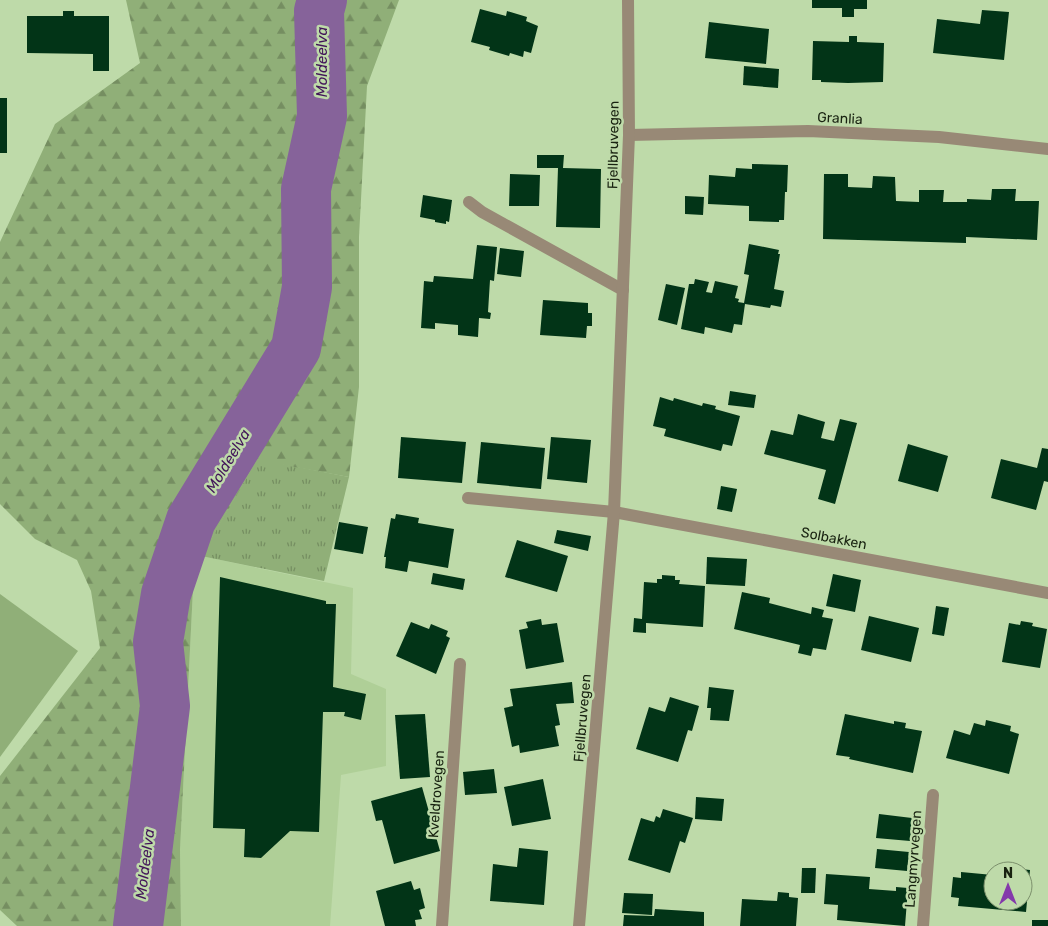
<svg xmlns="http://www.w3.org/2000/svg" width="1048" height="926" viewBox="0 0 1048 926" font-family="Rubik,sans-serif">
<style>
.built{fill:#afcf97}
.grass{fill:url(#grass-tufts)}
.forest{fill:url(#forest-firs)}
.garden{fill:#90af78}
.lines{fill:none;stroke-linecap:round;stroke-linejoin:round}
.river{stroke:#86639a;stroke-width:50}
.building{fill:#023417}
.minor{stroke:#988976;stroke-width:12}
.labels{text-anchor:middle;stroke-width:5;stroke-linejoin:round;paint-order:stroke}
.street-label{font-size:14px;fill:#182210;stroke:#bedaa9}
.water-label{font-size:15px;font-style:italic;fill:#421459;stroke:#bedaa9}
</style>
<defs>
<pattern id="grass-tufts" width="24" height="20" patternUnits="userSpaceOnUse" patternTransform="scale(1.25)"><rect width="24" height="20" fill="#90af78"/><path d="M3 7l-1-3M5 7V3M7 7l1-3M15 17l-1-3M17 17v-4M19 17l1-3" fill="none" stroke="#758e61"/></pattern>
<pattern id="forest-firs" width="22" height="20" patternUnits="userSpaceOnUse" patternTransform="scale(1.25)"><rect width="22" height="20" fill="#90af78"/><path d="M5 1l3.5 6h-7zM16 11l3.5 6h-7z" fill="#758e61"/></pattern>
</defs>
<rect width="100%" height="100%" fill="#bedaa9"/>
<path class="built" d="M201 556 353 588 351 674 386 689V766L341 775 330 926H181L180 850 194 569Z"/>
<path class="grass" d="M257 459 349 477 324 581 201 556Z"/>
<path class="forest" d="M126 0H399L367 86 359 237V387L349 477 257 460 194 569 180 850 181 926H17L0 910V776L100 648 91 591 77 560 35 539 0 504V242L55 124 140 63Z"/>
<path class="garden" d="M0 594 78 651 0 757Z"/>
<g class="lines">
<path class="river" d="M138 926 165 706 158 642 166 594 191 520 296 348 307 287 306 189 322 116 319 11 322 0"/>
</g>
<g class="building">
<path d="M812 0H867V9H854V17H842V8H812Z"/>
<path d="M480 9 506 16 507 11 527 17 526 21 538 26 531 53 524 51 523 57 510 53 509 56 489 50 490 47 471 42Z"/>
<path d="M982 10 1009 12 1004 60 933 53 937 19 980 24Z"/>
<path d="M63 11H74V16H109V71H93V54L27 53V16H63Z"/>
<path d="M709 22 769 29 766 64 705 58Z"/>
<path d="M849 36H857V42L884 43 883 82 848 83 821 82V80H812L813 41 849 42Z"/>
<path d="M744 66 779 69 778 88 743 85Z"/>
<rect x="0" y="98" width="7" height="55"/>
<path d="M537 155H564L563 168 601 169 600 228 556 227 558 168H537Z"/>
<path d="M752 164 788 165 787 192H785L784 220H779V222L749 221V206L708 204 709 175 735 177 736 168 752 169Z"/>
<path d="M510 174 540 175 539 206H509Z"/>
<path d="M824 174H848V187L872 188 873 176 895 177 896 201 919 202V190H944L943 202H967V199L991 200 992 189H1016L1015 201H1039L1037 240 966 237V243L823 239Z"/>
<path d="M423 195 452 200 449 222 446 221V224L435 222V220L420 217Z"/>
<path d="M685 196 704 197 703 215 685 214Z"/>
<path d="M749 244 779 250 778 254H780L774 289 784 291 781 307 771 305 770 308 745 304 742 325 734 324 732 333 705 327 704 334 681 329 689 284H694L695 279 709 282 706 292 712 293 715 281 738 286 735 298 739 299 738 302 744 303 749 275 744 274Z"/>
<path d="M477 245 497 247 494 281 490 280 488 312 491 313 490 319 479 318 478 337 458 335V325L435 323V329L421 328 424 281 433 282 434 276 473 279Z"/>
<path d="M500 248 524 251 521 277 497 274Z"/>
<path d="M666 284 685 288 677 325 658 320Z"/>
<path d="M543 300 588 303V313H592V326H587L586 338 540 335Z"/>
<path d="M730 391 756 395 754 408 728 405Z"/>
<path d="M660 397 673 401 674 398 702 406 703 403 716 406 715 409 740 416 732 446 723 444 721 451 664 436 666 429 653 426Z"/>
<path d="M798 414 825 422 821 438 834 441 840 419 857 423 835 504 818 499 826 470 764 454 771 430 793 435Z"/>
<path d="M401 437 466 442 462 483 398 478Z"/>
<path d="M551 437 591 440 587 483 547 479Z"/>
<path d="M481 442 545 448 541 489 477 483Z"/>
<path d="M908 444 948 456 938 492 898 481Z"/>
<path d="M1042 448 1048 449V482L1044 481 1036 510 991 498 1001 459 1037 468Z"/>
<path d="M721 486 737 489 732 512 717 509Z"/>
<path d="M396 514 419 518 418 523 454 529 448 568 409 561 407 572 385 568 386 557H384L391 518 395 519Z"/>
<path d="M339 522 368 527 363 554 334 549Z"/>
<path d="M557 530 591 536 588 551 554 543Z"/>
<path d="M517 540 568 556 557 592 505 577Z"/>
<path d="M707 557 747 559 745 586 706 584Z"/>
<path d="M433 573 465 579 463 590 431 584Z"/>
<path d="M833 574 861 580 855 612 826 606Z"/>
<path d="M662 575 675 576V580H680L679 584 705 586 703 627 646 623V633L633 632 634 618 642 619 644 582 657 583V579H662Z"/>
<path d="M220 577 326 601V604H336L333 687 366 694 361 720 344 716 345 712H323L319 832 290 831 261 858 244 857 245 829 213 828Z"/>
<path d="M742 592 770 598 769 603 811 614 812 607 824 610 822 617 833 619 826 650 813 648 811 656 798 653 800 645 734 629Z"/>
<path d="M936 606 949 608 944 636 932 634Z"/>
<path d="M869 616 919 628 911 662 861 650Z"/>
<path d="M541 619 542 625 557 623 564 662 526 669 519 630 528 628 526 622Z"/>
<path d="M1021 621 1033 623 1032 626 1047 629 1040 668 1002 662 1009 623 1020 625Z"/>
<path d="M411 622 429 629 431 624 448 631 446 636 450 638 436 674 396 656Z"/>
<path d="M572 682 574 703 556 704 560 725 555 726 559 746 520 753 519 745 512 747 504 708 513 706 510 689Z"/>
<path d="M709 687 734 690 729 721 710 720 711 708H707Z"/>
<path d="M670 697 699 706 692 731 688 730 678 762 636 749 649 707 665 712Z"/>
<path d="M425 714 430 777 400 779 395 715Z"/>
<path d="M845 714 894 724V721L906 723 905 728 922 731 913 773 849 759 850 757 836 755Z"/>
<path d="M986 720 1011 726 1010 731 1019 734 1009 774 946 758 954 730 970 735 974 723 985 726Z"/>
<path d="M494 769 497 793 465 795 463 772Z"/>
<path d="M543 779 551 819 512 826 504 787Z"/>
<path d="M422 787 440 851 394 864 382 820 376 821 371 801Z"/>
<path d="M696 797 724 799 722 821 695 819Z"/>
<path d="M663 809 693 818 685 843 680 841 670 873 628 860 641 818 654 822 656 816 660 818Z"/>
<path d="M879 814 912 818 910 841 876 838Z"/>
<path d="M519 848 548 851 544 905 490 901 493 864 517 867Z"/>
<path d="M877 849 909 852 907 871 875 868Z"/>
<path d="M1004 867 1030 870 1026 912 958 906 959 898 951 897 953 877 961 878V872L993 875V901H1023V871H1004Z"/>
<path d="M802 868H816L815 893H801Z"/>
<path d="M826 874 870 877 869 889 896 891V887L908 888 905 926 837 920 838 905 824 904Z"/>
<path d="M411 881 414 890 420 888 425 908 419 910 422 919 415 920 416 926H385L376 891Z"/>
<path d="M778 892 789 893V897L798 898 796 926H740L742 899 777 901Z"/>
<path d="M624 893 653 894 652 915 622 913Z"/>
<path d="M655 909 704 912V926H623L624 915 654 916Z"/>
<rect x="1032" y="920" width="16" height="6"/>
</g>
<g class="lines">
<g class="minor">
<path d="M629 135 808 131 939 137 1048 149"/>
<path d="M469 202 482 212 623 290"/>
<path d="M468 498 614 512 1048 593"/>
<path d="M442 926 460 664"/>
<path d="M579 926 614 512 629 135 628 0"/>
<path d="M923 926 933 795"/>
</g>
</g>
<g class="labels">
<g class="street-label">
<text transform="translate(840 118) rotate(3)" y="5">Granlia</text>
<text transform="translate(613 145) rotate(-89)" y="5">Fjellbruvegen</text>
<text transform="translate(834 538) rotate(11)" y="5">Solbakken</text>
<text transform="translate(582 718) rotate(-85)" y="5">Fjellbruvegen</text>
<text transform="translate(436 794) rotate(-86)" y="5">Kveldrovegen</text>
<text transform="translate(913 859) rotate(-86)" y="5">Langmyrvegen</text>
</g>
<g class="water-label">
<text transform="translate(322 62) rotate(-90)" y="5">Moldeelva</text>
<text transform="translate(228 461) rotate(-59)" y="5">Moldeelva</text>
<text transform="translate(145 864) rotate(-83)" y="5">Moldeelva</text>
</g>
</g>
<g transform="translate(1008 886)"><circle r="24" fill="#bedaa9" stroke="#7c906c"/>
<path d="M0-4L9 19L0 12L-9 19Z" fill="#8439ab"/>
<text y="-8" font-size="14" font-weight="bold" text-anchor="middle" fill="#182210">N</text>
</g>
</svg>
